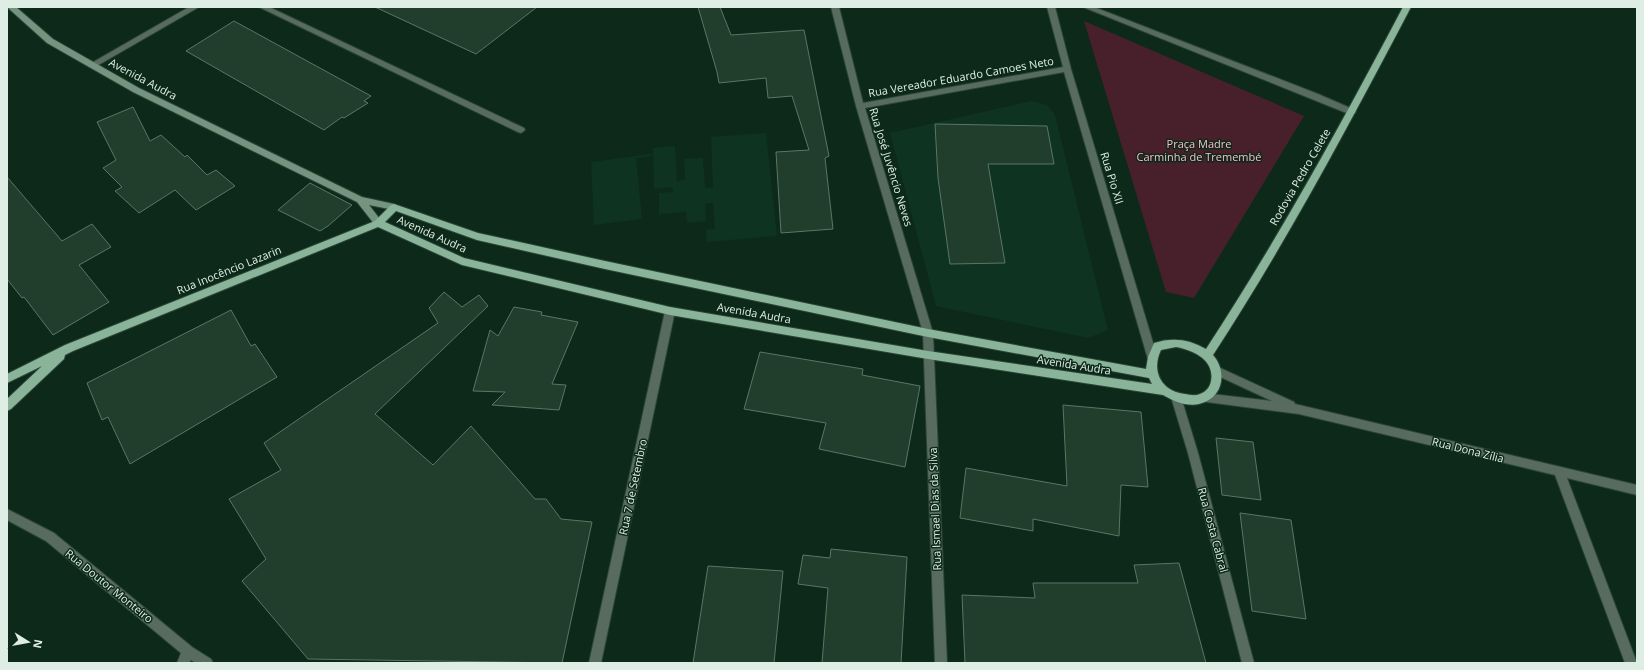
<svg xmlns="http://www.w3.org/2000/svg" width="1644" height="670" viewBox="0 0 1644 670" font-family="'Open Sans',sans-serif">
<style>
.built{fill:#0e3421}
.green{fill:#48202c}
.building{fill:#213d2c;stroke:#597764}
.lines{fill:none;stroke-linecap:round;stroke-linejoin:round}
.service-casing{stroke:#2a4536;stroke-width:2}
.minor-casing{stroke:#2a4536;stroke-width:2}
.tertiary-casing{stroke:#2a4536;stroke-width:2}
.secondary-casing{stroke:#2a4536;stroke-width:2}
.primary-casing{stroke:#2a4536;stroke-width:2}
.service{fill:#576b5e;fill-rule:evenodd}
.minor{fill:#576b5e;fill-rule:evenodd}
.tertiary{fill:#576b5e;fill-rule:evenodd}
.secondary{fill:#749480;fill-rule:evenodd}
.primary{fill:#8ab49a;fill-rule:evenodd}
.labels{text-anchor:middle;stroke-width:3;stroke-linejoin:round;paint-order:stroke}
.street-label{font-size:11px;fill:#deeee4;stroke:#0d291a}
.park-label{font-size:11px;fill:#ffbcce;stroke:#0d291a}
</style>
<rect width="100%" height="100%" fill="#0d291a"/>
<g class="built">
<path d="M1031 101 1047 105 1055 115 1108 330 1088 338 936 306 890 133Z"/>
<path d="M766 133 777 236 707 242 706 230 715 229 713 203 705 204 706 221 687 223 686 212 659 214V193L673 192 672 187 654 189 653 148 675 146 677 181 685 180 684 159 703 158 705 188 713 187 711 137Z"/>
<path d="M652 154V156L636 158 642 219 594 225 591 162Z"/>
</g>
<path class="green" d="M1084 21 1304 116 1194 298 1166 292Z"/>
<g class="building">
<path d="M375 7H537L476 54Z"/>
<path d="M698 7H720L731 35 804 30 829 156 825 158 833 229 781 233 776 152 809 150 792 96 768 98 766 78 719 83 717 72Z"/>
<path d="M234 21 371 96 364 101 368 103 344 118 342 117 324 130 186 51Z"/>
<path d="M133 107 150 141 161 135 185 157 187 155 207 175 216 170 235 186 196 210 175 190 139 213 115 191 122 187 103 168 116 160 97 122Z"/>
<path d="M935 124 1047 126 1054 164H988L1005 263 950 264 938 178Z"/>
<path d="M7 177 62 241 92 224 111 247 79 265 109 302 53 335 24 297 22 298 7 279Z"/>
<path d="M310 183 352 205 328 226 320 231 278 210Z"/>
<path d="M444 292 462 307 479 295 488 306 375 414 433 465 471 426 535 499H546L561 519 592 522 562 663 308 659 242 581 266 559 229 499 281 470 264 443 438 323 429 308Z"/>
<path d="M514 307 542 312 541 315 578 322 552 384 566 385 559 410 492 405 505 392 473 391 490 330 498 336Z"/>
<path d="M231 310 251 346 255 344 277 377 130 464 108 417 102 420 87 383Z"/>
<path d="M760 352 863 369 862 375 920 386 905 467 819 449 826 423 744 409Z"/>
<path d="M1063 405 1141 412 1148 487 1121 485 1119 536 1033 519V531L960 518 966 468 1067 486Z"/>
<path d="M1216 438 1253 442 1261 500 1222 495Z"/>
<path d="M1240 513 1291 520 1306 619 1252 611Z"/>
<path d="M831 549 907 557 901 663H822L828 588 798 584 803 555 830 558Z"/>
<path d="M1179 563 1206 663H965L962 595 1035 598 1033 583H1138L1134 565Z"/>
<path d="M708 566 783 571 774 663H693Z"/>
</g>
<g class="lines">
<defs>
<g id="service">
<path d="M189 7H199L95 67H89L88 65Z"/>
<path d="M259 7H269L524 128 525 130 521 133 518 132Z"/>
</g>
<g id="minor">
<path d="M831 7H839L863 103 1063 67 1047 7H1055L1071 69 1157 356 1156 359 1152 360 1148 359 1147 356 1064 72 865 108 933 333 932 336 928 337 924 336 856 106Z"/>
<path d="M1083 7H1094L1318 94 1355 110 1356 112 1352 115 1349 114Z"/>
<path d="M670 307 673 308 675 311 601 663H589L665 311 667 308Z"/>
<path d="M1218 367 1294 402 1295 404 1637 485V495L1567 478 1637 663H1625L1555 475 1299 414 1199 401 1198 398 1199 395 1203 393 1272 401 1214 374 1213 371 1214 368Z"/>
<path d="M7 509 54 533 192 647 211 659 213 663H196L191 660 189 663H177L181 653 46 541 7 520Z"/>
</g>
<g id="tertiary">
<path d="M928 329 932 330 933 333 947 663H935L923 333 924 330Z"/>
<path d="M1176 392 1180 394 1181 397 1198 453 1254 663H1242L1188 453 1171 397 1172 394Z"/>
</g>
<path id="secondary" d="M7 7H16L53 39 139 88 362 197 394 204 399 207 394 210 369 205 383 223 381 225H375L357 202 133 92 47 43Z"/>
<path id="primary" d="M1403 7H1411C1349 125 1286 243 1213 355 1228 372 1223 399 1199 404 1187 407 1173 401 1163 395L928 359 670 315 462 265 378 227 73 351 65 355 64 359 11 409 7 411V399L42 366 7 383V374L65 345 375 221 391 205 394 204 478 233 605 261 928 329 1146 369 1148 357 1154 343C1172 337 1189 339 1206 349 1278 239 1342 123 1403 7ZM396 211 477 240 605 269 928 337 1149 378 1152 384 928 351 670 307 464 258 385 222ZM1176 347C1193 350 1215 360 1211 381 1210 387 1206 392 1200 394 1195 396 1190 395 1185 394 1161 391 1151 371 1161 350Z"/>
</defs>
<use href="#service" class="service-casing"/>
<use href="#minor" class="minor-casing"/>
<use href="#tertiary" class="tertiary-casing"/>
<use href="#secondary" class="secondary-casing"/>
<use href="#primary" class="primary-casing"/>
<use href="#service" class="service"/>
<use href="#minor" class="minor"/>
<use href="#tertiary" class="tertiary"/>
<use href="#secondary" class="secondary"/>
<use href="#primary" class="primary"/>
</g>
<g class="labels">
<g class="street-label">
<text transform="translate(961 77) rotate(-10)" y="4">Rua Vereador Eduardo Camoes Neto</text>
<text transform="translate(143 79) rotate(28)" y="4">Avenida Audra</text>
<text transform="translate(891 167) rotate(73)" y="4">Rua José Juvêncio Neves</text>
<text transform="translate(1300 177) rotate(-60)" y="4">Rodovia Pedro Celete</text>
<text transform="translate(1112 178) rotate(73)" y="4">Rua Pio XII</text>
<text transform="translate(432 234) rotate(24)" y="4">Avenida Audra</text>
<text transform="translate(229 270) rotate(-22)" y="4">Rua Inocêncio Lazarin</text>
<text transform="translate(754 313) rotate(10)" y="4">Avenida Audra</text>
<text transform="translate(1074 365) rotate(9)" y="4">Avenida Audra</text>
<text transform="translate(1468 450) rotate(14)" y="4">Rua Dona Zília</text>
<text transform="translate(633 487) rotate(-78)" y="4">Rua 7 de Setembro</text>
<text transform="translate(935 509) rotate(-92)" y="4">Rua Ismael Dias da Silva</text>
<text transform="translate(1213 530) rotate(75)" y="4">Rua Costa Cabral</text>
<text transform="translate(109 586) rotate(39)" y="4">Rua Doutor Monteiro</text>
</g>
<g class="park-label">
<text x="1199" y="148">Praça Madre<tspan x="1199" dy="13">Carminha de Tremembé</tspan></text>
</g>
</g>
<rect width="1644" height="670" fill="none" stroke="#deeee4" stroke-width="16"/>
<g transform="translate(28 642) rotate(101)" stroke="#0d291a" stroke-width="3" paint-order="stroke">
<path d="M0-3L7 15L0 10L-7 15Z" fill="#deeee4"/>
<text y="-6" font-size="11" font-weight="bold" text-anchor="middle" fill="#deeee4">N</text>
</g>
</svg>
